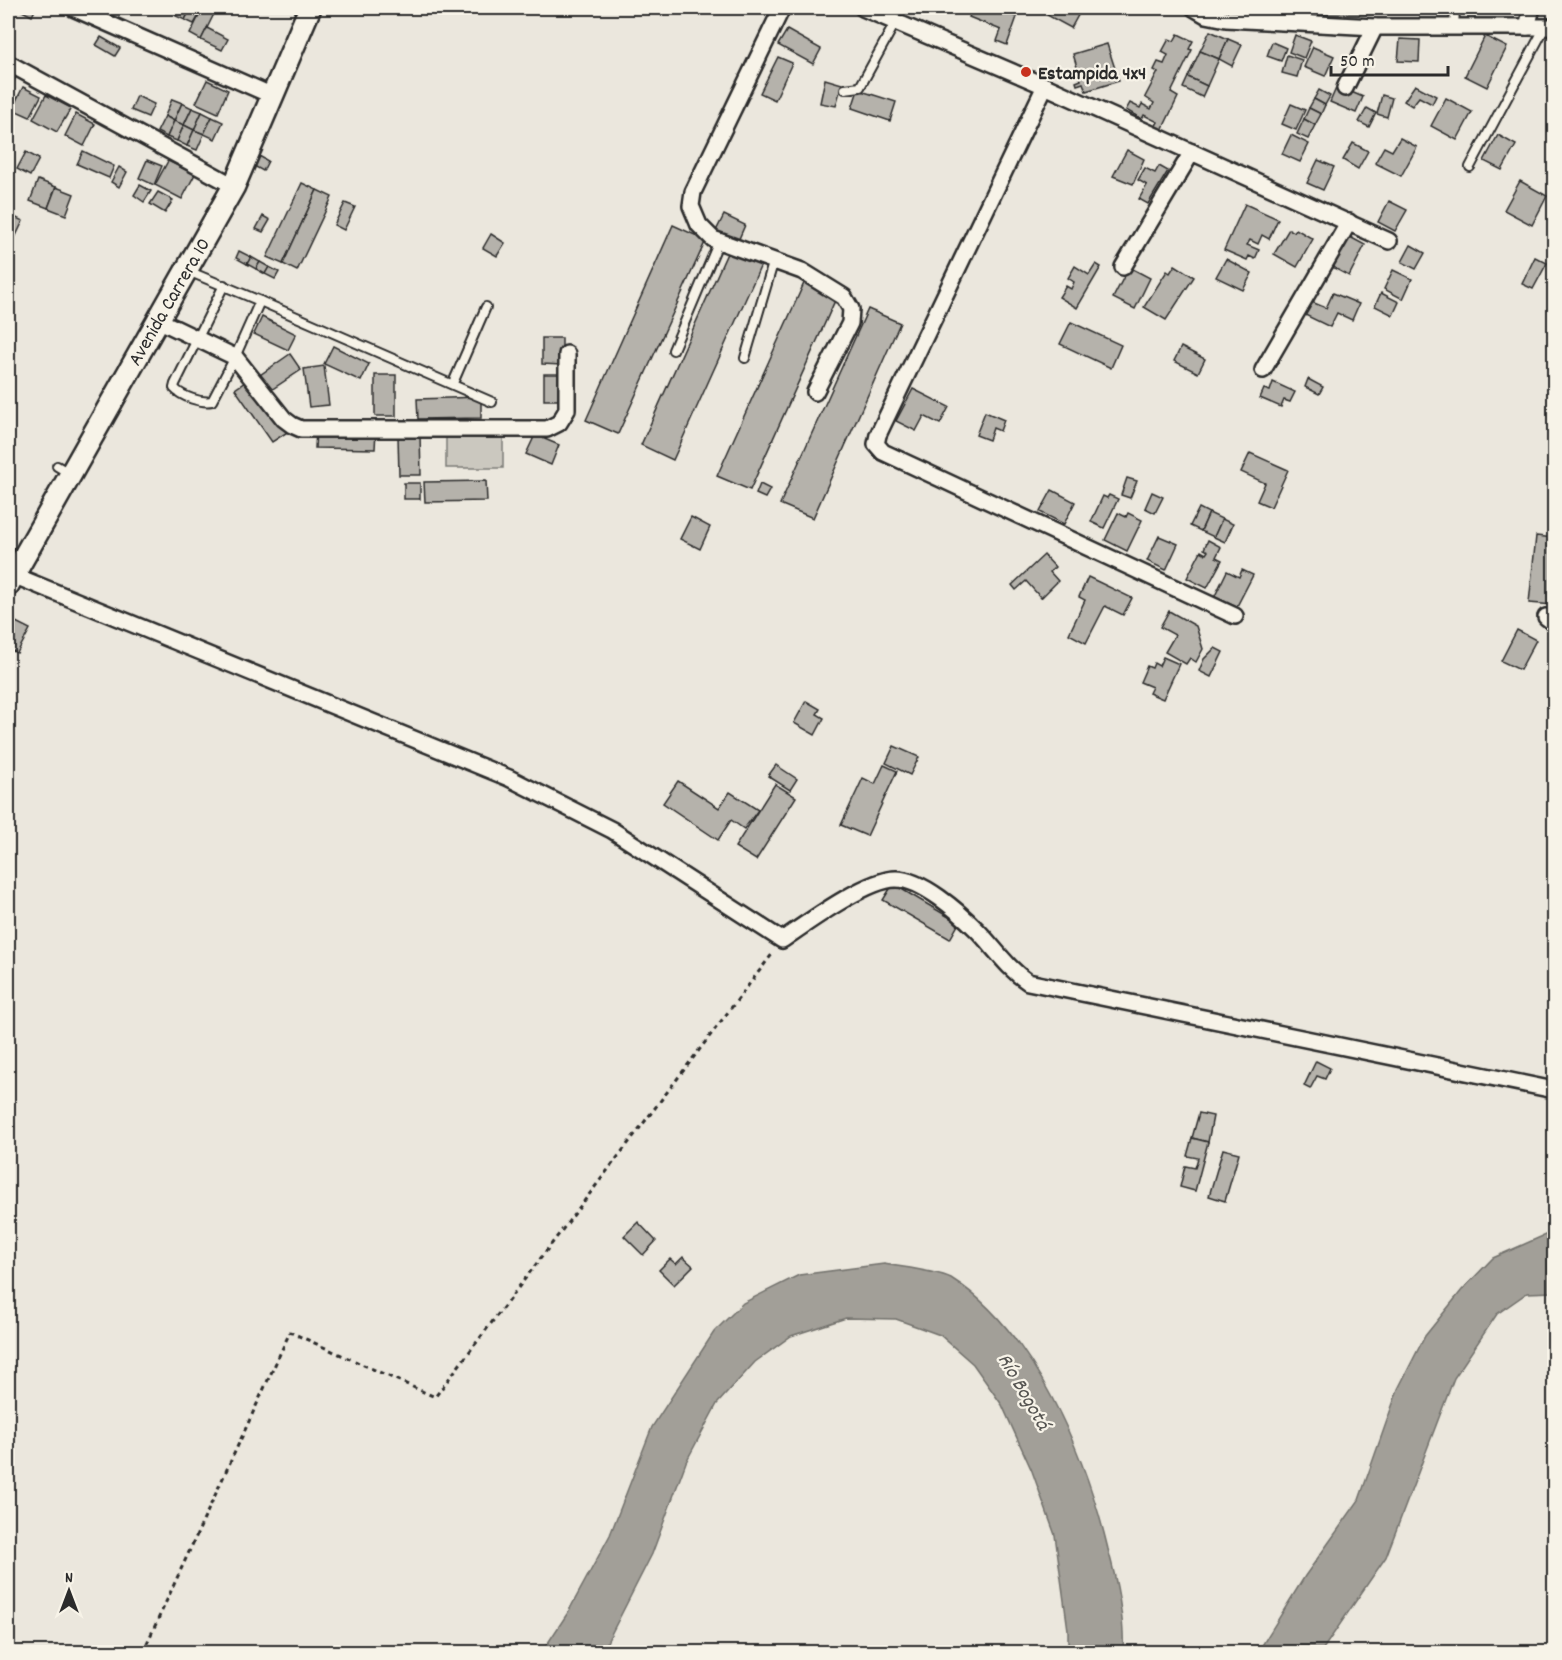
<svg xmlns="http://www.w3.org/2000/svg" width="1562" height="1660" viewBox="0 0 1562 1660" font-family="Dekko,sans-serif">
<style>
.green{fill:#cbc8bf;stroke:#7b7a75;stroke-width:1.5}
.water{fill:#a29f98;stroke:#72716c;stroke-width:1.5}
.building{fill:#b5b2ab;stroke:#2b2b2b;stroke-width:1.5}
.lines{fill:none;stroke-linecap:round;stroke-linejoin:round}
.lane-casing{stroke:#2b2b2b;stroke-width:12}
.street-casing{stroke:#2b2b2b;stroke-width:20}
.secondary-casing{stroke:#2b2b2b;stroke-width:26}
.path{stroke:#2b2b2b;stroke-width:3;stroke-dasharray:4.5 4.5;stroke-linecap:butt}
.lane{stroke:#f7f3e8;stroke-width:8}
.street{stroke:#f7f3e8;stroke-width:15}
.secondary{stroke:#f7f3e8;stroke-width:21}
.poi-dot{fill:#c8321e;stroke:#f7f3e8;stroke-width:2}
.labels{text-anchor:middle;stroke-width:4.5;stroke-linejoin:round;paint-order:stroke}
.poi-label{font-size:20px;font-weight:bold;fill:#2b2b2b;stroke:#f7f3e8;text-anchor:start}
.street-label{font-size:20px;fill:#2b2b2b;stroke:#f7f3e8}
.water-label{font-size:21px;font-style:italic;fill:#555451;stroke:#f7f3e8}
</style>
<rect width="100%" height="100%" fill="#ebe7dd"/>
<filter id="ink" filterUnits="userSpaceOnUse"><feTurbulence type="fractalNoise" baseFrequency=".0167" numOctaves="2"/><feDisplacementMap in="SourceGraphic" scale="12" xChannelSelector="R" yChannelSelector="G"/><feConvolveMatrix kernelMatrix="1 2 1 2 8 2 1 2 1" color-interpolation-filters="sRGB"/></filter>
<g filter="url(#ink)">
<g class="green">
<path d="M1284 8H1354L1371 14 1282 12Z"/>
<rect x="446" y="434" width="57" height="34"/>
</g>
<g class="water">
<path d="M1545 1235H1554V1292L1527 1293 1497 1314 1454 1378 1386 1557 1321 1652H1258L1305 1576 1359 1500 1398 1389 1425 1336 1462 1290 1493 1258Z"/>
<path d="M884 1264C898 1266 941 1272 951 1278 1034 1330 1086 1457 1108 1549 1117 1582 1125 1618 1123 1652H1068V1630L1055 1535 1032 1471 1002 1405 973 1364 940 1335 896 1319 846 1318 791 1336 755 1362 717 1404 686 1462 652 1554 602 1652H542L567 1614 610 1535 652 1427 714 1332 743 1303 799 1275Z"/>
</g>
<g class="building">
<path d="M16 8H36L32 16Z"/>
<path d="M180 8H191L185 20 176 16Z"/>
<path d="M191 8H203L194 24 185 20Z"/>
<path d="M203 8H217L201 40 190 34Z"/>
<path d="M973 8H1006L1004 12 1017 17 1007 45 997 41 1001 30 969 17Z"/>
<path d="M1051 8H1082L1071 28 1047 15Z"/>
<path d="M1470 8H1487L1486 12Z"/>
<path d="M207 28 228 39 222 50 201 40Z"/>
<path d="M787 30 821 49 813 64 778 45Z"/>
<path d="M1210 31 1228 39 1219 59 1200 51Z"/>
<path d="M1178 34 1193 41 1189 49 1192 50 1171 93 1178 97 1162 130 1155 127 1158 122 1144 115 1142 119 1126 110 1130 103 1140 108 1142 104 1151 109 1154 103 1145 97 1158 72 1154 70 1158 62 1164 64 1168 55 1162 52 1169 39 1174 41Z"/>
<path d="M1295 35 1311 41 1304 58 1289 52Z"/>
<path d="M1485 36 1507 47 1487 87 1465 76Z"/>
<path d="M101 37 120 48 115 56 96 45Z"/>
<path d="M1228 39 1242 45 1232 66 1219 59Z"/>
<path d="M1400 39 1420 40 1419 62 1398 61Z"/>
<path d="M1272 42 1286 48 1281 61 1267 56Z"/>
<path d="M1107 44 1119 81 1086 91 1083 83 1077 85 1076 82 1081 80 1073 54Z"/>
<path d="M1313 47 1334 56 1325 76 1304 67Z"/>
<path d="M1200 51 1219 59 1207 86 1188 77Z"/>
<path d="M1287 55 1302 60 1297 77 1282 73Z"/>
<path d="M778 57 792 63 775 100 760 93Z"/>
<path d="M8 69 17 74 8 94Z"/>
<path d="M1188 77 1207 86 1202 97 1183 88Z"/>
<path d="M825 79 842 84 836 106 820 103Z"/>
<path d="M207 80 228 90 218 113 196 103Z"/>
<path d="M1415 85 1436 96 1432 104 1419 97 1412 106 1404 101Z"/>
<path d="M1337 86 1363 97 1356 113 1330 102Z"/>
<path d="M23 87 41 96 30 117 12 109Z"/>
<path d="M858 90 896 102 890 121 852 108Z"/>
<path d="M1319 90 1330 96 1325 105 1314 99Z"/>
<path d="M46 95 71 108 57 132 33 119Z"/>
<path d="M1382 95 1392 98 1387 117 1377 114Z"/>
<path d="M137 96 154 104 148 117 131 110Z"/>
<path d="M1446 98 1472 112 1457 140 1431 126Z"/>
<path d="M172 99 182 103 174 121 165 116Z"/>
<path d="M1314 99 1325 105 1321 114 1309 108Z"/>
<path d="M182 103 192 108 184 125 174 121Z"/>
<path d="M1291 104 1305 110 1296 130 1282 124Z"/>
<path d="M192 108 202 112 194 130 184 125Z"/>
<path d="M1309 108 1321 114 1315 125 1304 119Z"/>
<path d="M1367 108 1376 113 1369 127 1359 122Z"/>
<path d="M202 112 212 117 204 134 194 130Z"/>
<path d="M76 114 95 124 84 146 65 136Z"/>
<path d="M165 116 174 121 167 137 157 132Z"/>
<path d="M212 117 223 122 215 139 204 134Z"/>
<path d="M1304 119 1315 125 1308 139 1297 134Z"/>
<path d="M174 121 184 125 177 141 167 137Z"/>
<path d="M184 125 194 130 187 146 177 141Z"/>
<path d="M194 130 204 134 197 150 187 146Z"/>
<path d="M1291 135 1309 144 1300 162 1282 154Z"/>
<path d="M1498 135 1516 145 1502 170 1484 161Z"/>
<path d="M1400 138 1417 147 1401 176 1375 163 1384 147 1392 151Z"/>
<path d="M1353 143 1368 151 1358 169 1343 160Z"/>
<path d="M1127 150 1144 159 1133 184 1113 176Z"/>
<path d="M83 151 114 166 109 178 77 164Z"/>
<path d="M26 152 39 159 30 176 17 169Z"/>
<path d="M259 156 268 161 263 171 254 166Z"/>
<path d="M147 160 162 166 154 185 139 178Z"/>
<path d="M1318 160 1334 167 1323 190 1307 183Z"/>
<path d="M168 161 195 174 182 199 155 185Z"/>
<path d="M1159 166 1168 171 1148 204 1139 199 1147 185 1138 180 1145 168 1155 173Z"/>
<path d="M119 167 127 172 119 187 111 182Z"/>
<path d="M38 180 56 187 48 208 30 201Z"/>
<path d="M1520 181 1547 196 1532 225 1504 210Z"/>
<path d="M302 183 317 190 283 264 267 257Z"/>
<path d="M140 185 151 191 144 202 134 195Z"/>
<path d="M56 187 74 194 66 215 48 208Z"/>
<path d="M317 190 332 197 297 271 283 264Z"/>
<path d="M158 192 173 200 165 213 150 204Z"/>
<path d="M1389 201 1407 210 1395 231 1378 222Z"/>
<path d="M345 203 355 207 344 230 334 225Z"/>
<path d="M1245 204 1278 219 1269 239 1262 235 1258 244 1250 240 1247 245 1259 250 1255 259 1249 256 1247 260 1224 250Z"/>
<path d="M8 214 23 221 13 242 8 239Z"/>
<path d="M724 215 745 225 738 241 716 231Z"/>
<path d="M263 216 270 220 263 232 256 229Z"/>
<path d="M673 225 706 240 618 434 586 420Z"/>
<path d="M1289 229 1294 232 1296 229 1313 239 1297 267 1274 254Z"/>
<path d="M491 234 505 243 497 256 483 248Z"/>
<path d="M1348 236 1365 245 1349 276 1332 267Z"/>
<path d="M1411 245 1425 253 1416 269 1402 262Z"/>
<path d="M239 251 251 257 247 264 236 258Z"/>
<path d="M728 251 761 265 673 460 641 445Z"/>
<path d="M251 257 260 262 256 269 247 264Z"/>
<path d="M1535 257 1547 263 1533 289 1522 284Z"/>
<path d="M1226 259 1252 273 1243 290 1216 277Z"/>
<path d="M260 262 269 267 265 274 256 269Z"/>
<path d="M1096 264 1101 267 1077 308 1059 297 1066 286 1071 289 1074 282 1068 278 1075 266 1089 275Z"/>
<path d="M1175 265 1194 277 1166 320 1144 307 1167 271 1170 273Z"/>
<path d="M269 267 279 272 275 279 265 274Z"/>
<path d="M1129 267 1150 278 1135 309 1113 298Z"/>
<path d="M1393 270 1412 279 1403 299 1384 289Z"/>
<path d="M805 281 837 296 750 490 717 476Z"/>
<path d="M1333 293 1359 304 1352 320 1337 313 1330 327 1301 313 1307 300 1326 308Z"/>
<path d="M1381 293 1399 302 1393 315 1375 306Z"/>
<path d="M868 309 900 323 813 518 780 504Z"/>
<path d="M262 317 296 334 288 350 254 334Z"/>
<path d="M1071 322 1121 345 1111 368 1060 344Z"/>
<path d="M542 338H562V365L542 364Z"/>
<path d="M333 346 369 364 361 381 324 364Z"/>
<path d="M1181 347 1205 359 1198 373 1174 361Z"/>
<path d="M290 354 301 370 271 390 260 375Z"/>
<path d="M324 366 329 405 309 407 304 369Z"/>
<path d="M544 374H564L563 400H544Z"/>
<rect x="375" y="375" width="21" height="41"/>
<path d="M251 378 289 431 272 442 235 389Z"/>
<path d="M1308 379 1323 387 1319 394 1305 387Z"/>
<path d="M1273 382 1295 392 1290 402 1284 400 1281 407 1260 398 1264 389 1270 391Z"/>
<path d="M913 389 949 407 940 424 924 416 916 431 896 421Z"/>
<path d="M481 397V418L418 419 417 399Z"/>
<path d="M985 412 1004 420 1000 431 993 428 989 440 976 435Z"/>
<path d="M316 429 376 430 375 449 315 448Z"/>
<path d="M420 435 421 475H399L398 436Z"/>
<path d="M535 435 559 445 551 465 526 454Z"/>
<path d="M1250 453 1288 470 1271 507 1257 501 1265 483 1241 472Z"/>
<path d="M1127 478 1137 481 1130 498 1121 495Z"/>
<path d="M486 481 487 501 425 502 424 482Z"/>
<rect x="404" y="483" width="16" height="16"/>
<path d="M760 484 770 489 765 498 756 494Z"/>
<path d="M1052 490 1075 502 1064 524 1040 512Z"/>
<path d="M1152 492 1163 497 1155 513 1145 508Z"/>
<path d="M1109 495 1118 499 1104 528 1091 522 1103 496 1107 498Z"/>
<path d="M1199 508 1209 513 1201 531 1190 526Z"/>
<path d="M1118 513 1126 517 1128 513 1142 520 1127 551 1105 540Z"/>
<path d="M1209 513 1222 519 1214 537 1201 531Z"/>
<path d="M691 517 710 527 700 549 680 539Z"/>
<path d="M1222 519 1233 524 1225 542 1214 537Z"/>
<path d="M1159 536 1178 544 1166 570 1147 561Z"/>
<path d="M1536 536 1554 538V605L1529 603Z"/>
<path d="M1208 540 1221 547 1216 557 1222 560 1207 588 1187 578 1201 551 1206 554 1208 551 1204 549Z"/>
<path d="M1044 555 1055 567 1050 572 1058 581 1041 598 1026 581 1016 590 1012 585Z"/>
<path d="M1242 570 1253 575 1236 608 1214 598 1227 571 1239 577Z"/>
<path d="M1088 577 1132 598 1123 615 1105 606 1086 643 1069 634 1085 600 1079 597Z"/>
<path d="M1169 611 1196 626 1203 649 1196 662 1190 658 1186 664 1165 652 1175 635 1160 627Z"/>
<path d="M12 620 30 629 17 653 8 649V629Z"/>
<path d="M1517 630 1536 640 1520 670 1501 661Z"/>
<path d="M1215 648 1223 652 1211 677 1199 671 1204 659Z"/>
<path d="M1163 657 1179 664 1163 699 1149 693 1152 687 1140 682 1147 666 1152 668 1154 663 1159 666Z"/>
<path d="M806 701 820 709 817 714 824 718 815 735 794 723Z"/>
<path d="M894 746 919 757 910 775 886 763Z"/>
<path d="M776 765 797 779 790 790 768 776Z"/>
<path d="M884 765 897 771 867 836 841 825 863 778 875 784Z"/>
<path d="M678 781 719 808 730 792 758 810 744 829 731 820 718 840 663 803Z"/>
<path d="M775 784 796 797 756 860 735 847Z"/>
<path d="M893 884 959 923 950 939 883 900Z"/>
<path d="M1316 1061 1330 1068 1325 1079 1317 1076 1310 1089 1304 1086Z"/>
<path d="M1199 1113 1213 1116 1208 1142 1192 1138Z"/>
<path d="M1192 1138 1208 1142 1195 1191 1180 1187 1185 1166 1195 1168 1198 1158 1187 1156Z"/>
<path d="M1223 1149 1239 1153 1225 1201 1209 1196Z"/>
<path d="M638 1222 656 1241 643 1255 624 1236Z"/>
<path d="M683 1257 693 1266 674 1285 659 1270 670 1259 676 1264Z"/>
</g>
<g class="lines">
<defs>
<g id="lane">
<path d="M1454 28 1455 8"/>
<path d="M845 89 860 87 895 23"/>
<path d="M1470 167 1545 27"/>
<path d="M188 271 260 301 492 402"/>
<path d="M224 285 175 384 174 388C182 397 201 403 212 401L235 357 260 301"/>
<path d="M673 350 719 241"/>
<path d="M745 358 774 260"/>
<path d="M453 383 486 307"/>
<path d="M57 466 69 473"/>
</g>
<g id="street">
<path d="M73 8 273 96"/>
<path d="M782 8 693 192 691 206 699 225 713 239 802 271 844 297 851 309 850 323 815 392"/>
<path d="M863 8 1045 86 1389 241"/>
<path d="M1194 8 1206 15 1226 19 1375 27H1554"/>
<path d="M1527 27 1532 8"/>
<path d="M8 63 234 186"/>
<path d="M1045 86 878 435 876 444 883 452 1235 616"/>
<path d="M1345 88 1375 27"/>
<path d="M1123 267 1192 152"/>
<path d="M158 320 235 357 284 419 292 425 301 429H547L559 423 567 410V354"/>
<path d="M1263 370 1349 222"/>
<path d="M13 575 509 778 612 830 782 940C807 923 867 879 896 879 922 879 959 912 977 930 994 947 1007 968 1028 982L1554 1090"/>
<path d="M1546 617 1554 623"/>
</g>
<path id="secondary" d="M8 585 234 186 310 8"/>
</defs>
<use href="#lane" class="lane-casing"/>
<use href="#street" class="street-casing"/>
<use href="#secondary" class="secondary-casing"/>
<path class="path" d="M143 1652 290 1332 435 1397 773 953"/>
<use href="#lane" class="lane"/>
<use href="#street" class="street"/>
<use href="#secondary" class="secondary"/>
</g>
</g>
<circle class="poi-dot" cx="1026" cy="72" r="6"/>
<g class="labels">
<g class="poi-label">
<text x="1038" y="79">Estampida 4x4</text>
</g>
<g class="street-label">
<text transform="translate(168 301) rotate(-60)" y="7">Avenida Carrera 10</text>
</g>
<g class="water-label">
<text transform="translate(1025 1391) rotate(60)" y="7">Río Bogotá</text>
</g>
</g>
<rect width="1562" height="1660" fill="none" stroke="#f7f3e8" stroke-width="30"/>
<rect x="15" y="15" width="1532" height="1630" fill="none" stroke="#2b2b2b" stroke-width="2" filter="url(#ink)"/>
<g transform="translate(69 1591)" stroke="#f7f3e8" stroke-width="4.5" paint-order="stroke">
<path d="M0-4.5L10 22L0 15L-10 22Z" fill="#2b2b2b"/>
<text y="-9" font-size="16" font-weight="bold" text-anchor="middle" fill="#2b2b2b">N</text>
</g>
<path d="M1331 66v9h117v-9" fill="none" stroke="#2b2b2b" stroke-width="3"/>
<text x="1340" y="66" font-size="18" fill="#2b2b2b" stroke="#f7f3e8" stroke-width="4.5" paint-order="stroke">50 m</text>
</svg>
